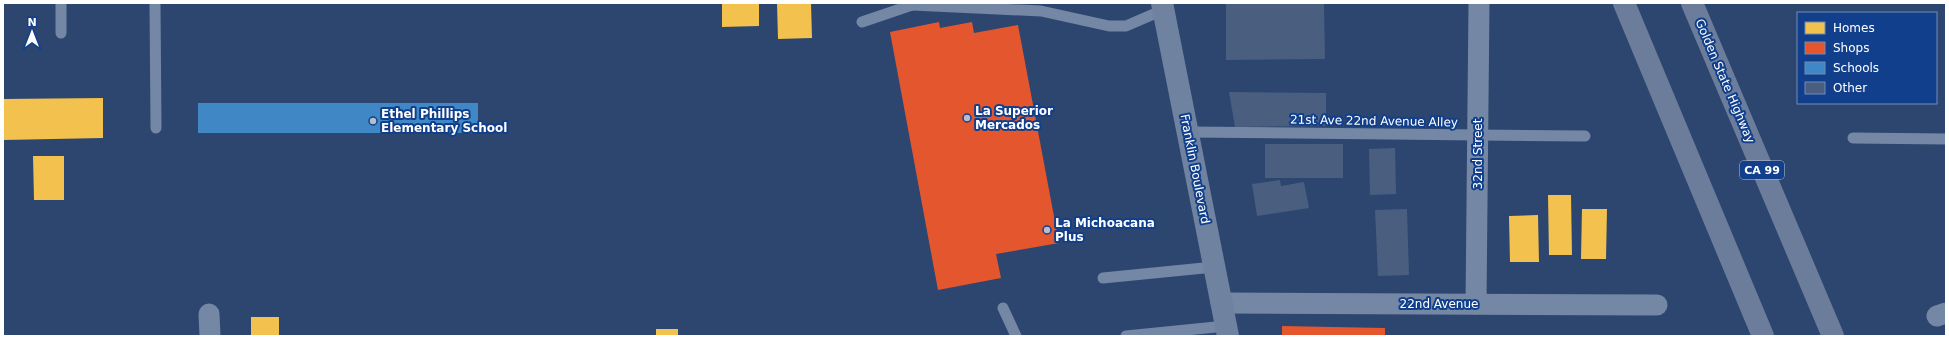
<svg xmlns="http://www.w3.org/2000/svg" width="1949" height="339" viewBox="0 0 1949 339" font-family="'DejaVu Sans',sans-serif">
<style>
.homes{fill:#f2c14e}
.shops{fill:#e4572e}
.schools{fill:#3f88c5}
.building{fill:#4a5e80}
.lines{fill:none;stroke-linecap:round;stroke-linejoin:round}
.service{stroke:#7487a4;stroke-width:11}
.minor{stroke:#7487a4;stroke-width:21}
.secondary{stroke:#6f829f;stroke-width:22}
.motorway{stroke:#6c7d9b;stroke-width:22}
.poi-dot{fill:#b6becd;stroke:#113f8b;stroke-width:1.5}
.labels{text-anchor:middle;stroke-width:4;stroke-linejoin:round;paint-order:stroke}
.shield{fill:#113f8b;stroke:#b8c5dc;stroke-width:1}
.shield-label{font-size:11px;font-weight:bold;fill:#fff}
.street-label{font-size:12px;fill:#fff;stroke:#113f8b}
.poi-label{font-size:12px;font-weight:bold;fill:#fff;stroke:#113f8b;text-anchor:start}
</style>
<rect width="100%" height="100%" fill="#2d466f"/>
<g class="homes">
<path d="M722 3H759V26L722 27Z"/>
<path d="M777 3H811L812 38 778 39Z"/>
<path d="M103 98V138L4 140 3 99Z"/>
<path d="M33 156H64V200H34Z"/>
<path d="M1548 195H1571L1572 255H1549Z"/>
<path d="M1582 209H1607L1606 259H1581Z"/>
<path d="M1538 215 1539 262H1510L1509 216Z"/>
<rect x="251" y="317" width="28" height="19"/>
<rect x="656" y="329" width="22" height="7"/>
</g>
<g class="shops">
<path d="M939 22 940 28 972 22 974 33 1018 25 1059 243 996 254 1001 278 938 290 890 32Z"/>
<path d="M1282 326 1385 328V336H1282Z"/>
</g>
<rect class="schools" x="198" y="103" width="280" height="30"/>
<g class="building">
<path d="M1226 3H1324L1325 59 1226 60Z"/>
<path d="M1229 92 1326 93V126L1235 127Z"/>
<rect x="1265" y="144" width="78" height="34"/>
<path d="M1395 148 1396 194 1370 195 1369 149Z"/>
<path d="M1280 180 1281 186 1304 182 1309 208 1257 216 1252 184Z"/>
<path d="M1407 209 1409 275 1378 276 1375 210Z"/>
</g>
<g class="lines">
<g class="service">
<path d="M61 3V33"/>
<path d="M155 3 156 128"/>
<path d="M912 3V5L1041 11 1109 26H1126L1163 10"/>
<path d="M862 22 912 5"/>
<path d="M1188 132 1585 136"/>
<path d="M1853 138 1946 139"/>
<path d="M1103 278 1214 267"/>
<path d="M1003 308 1016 336"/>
<path d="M1126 336 1226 326"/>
</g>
<g class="minor">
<path d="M1221 303 1657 305"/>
<path d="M1476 304 1479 3"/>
<path d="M209 314 210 336"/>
<path d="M1937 316 1946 313"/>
</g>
<path class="secondary" d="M1162 3 1228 336"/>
<g class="motorway">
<path d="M1624 3 1763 336"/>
<path d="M1692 3 1833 336"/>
</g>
</g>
<g class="poi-dot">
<circle cx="967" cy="118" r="4"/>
<circle cx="373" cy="121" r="4"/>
<circle cx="1047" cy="230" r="4"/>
</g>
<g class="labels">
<rect class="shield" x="1740" y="161" width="44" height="18" rx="3"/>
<g class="shield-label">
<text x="1762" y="174">CA 99</text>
</g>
<g class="street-label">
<text transform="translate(1725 81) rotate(67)" y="4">Golden State Highway</text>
<text transform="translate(1374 121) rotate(1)" y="4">21st Ave 22nd Avenue Alley</text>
<text transform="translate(1478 154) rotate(-90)" y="4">32nd Street</text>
<text transform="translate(1195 169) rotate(79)" y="4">Franklin Boulevard</text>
<text x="1439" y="308">22nd Avenue</text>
</g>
<g class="poi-label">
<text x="975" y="115">La Superior<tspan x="975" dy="14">Mercados</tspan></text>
<text x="381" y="118">Ethel Phillips<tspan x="381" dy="14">Elementary School</tspan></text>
<text x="1055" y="227">La Michoacana<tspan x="1055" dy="14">Plus</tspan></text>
</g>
</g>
<rect width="1949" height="339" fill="none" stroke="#ffffff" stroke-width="8"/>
<rect x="1797" y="12" width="140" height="92" fill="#113f8b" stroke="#708cb9"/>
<rect x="1805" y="22" width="20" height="12" fill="#f2c14e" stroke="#708cb9"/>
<text x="1833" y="32" font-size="12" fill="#ffffff">Homes</text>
<rect x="1805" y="42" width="20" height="12" fill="#e4572e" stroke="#708cb9"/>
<text x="1833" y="52" font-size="12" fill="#ffffff">Shops</text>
<rect x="1805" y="62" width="20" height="12" fill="#3f88c5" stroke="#708cb9"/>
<text x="1833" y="72" font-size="12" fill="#ffffff">Schools</text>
<rect x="1805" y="82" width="20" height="12" fill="#4a5e80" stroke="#708cb9"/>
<text x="1833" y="92" font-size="12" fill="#ffffff">Other</text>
<g transform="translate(32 32)" stroke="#113f8b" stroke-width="3" paint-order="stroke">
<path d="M0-3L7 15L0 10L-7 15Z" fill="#ffffff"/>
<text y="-6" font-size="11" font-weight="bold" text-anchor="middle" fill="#ffffff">N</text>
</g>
</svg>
